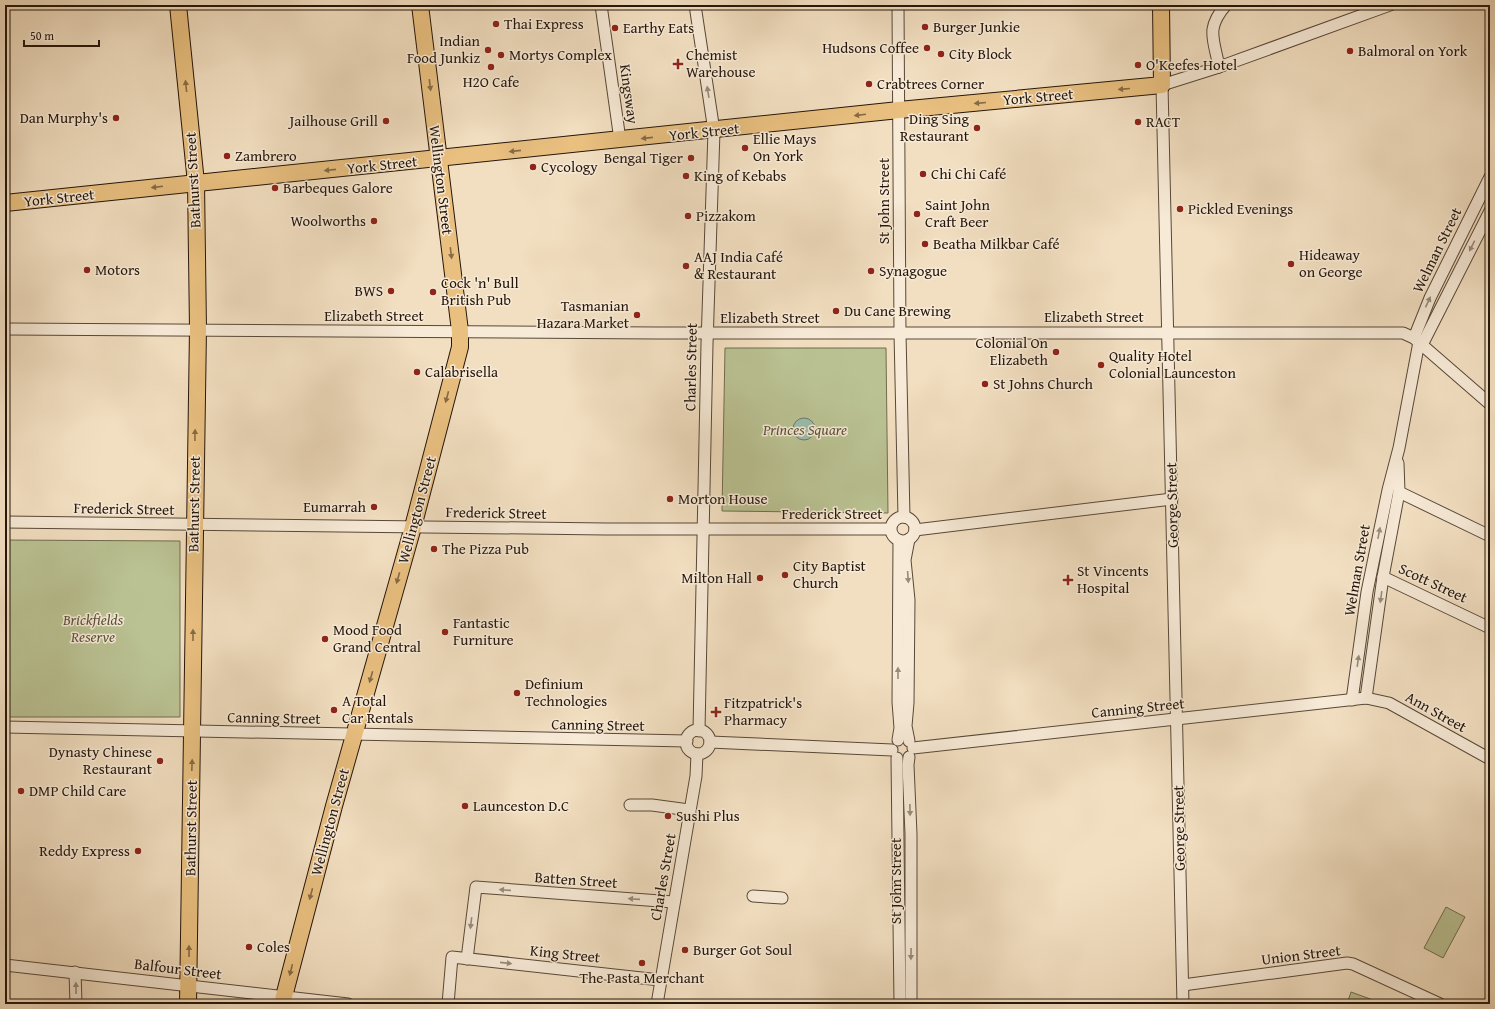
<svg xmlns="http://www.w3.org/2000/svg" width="1495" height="1009" viewBox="0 0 1495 1009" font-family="'Gentium Book Plus',serif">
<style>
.green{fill:#bac293;stroke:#706c4e}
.water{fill:#9cbdae;stroke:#6c7a6c}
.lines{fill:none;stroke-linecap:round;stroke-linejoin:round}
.minor-casing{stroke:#584838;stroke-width:13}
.highway-casing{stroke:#25160a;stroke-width:18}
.minor{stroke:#f7ead7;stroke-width:11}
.highway{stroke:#e9c080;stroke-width:16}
.oneway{fill:#876b45}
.oneway2{fill:#988b7b}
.poi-dot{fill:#8f2418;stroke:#f7ead7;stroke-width:1.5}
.labels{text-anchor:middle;stroke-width:3;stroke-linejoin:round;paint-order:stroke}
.poi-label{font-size:15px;fill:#25160a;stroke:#f7ead7;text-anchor:start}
.street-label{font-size:15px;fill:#25160a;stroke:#f7ead7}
.park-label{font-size:15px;font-style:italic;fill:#59523a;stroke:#f7ead7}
</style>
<rect width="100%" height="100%" fill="#f2dfc1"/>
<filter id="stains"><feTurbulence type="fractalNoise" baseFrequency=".005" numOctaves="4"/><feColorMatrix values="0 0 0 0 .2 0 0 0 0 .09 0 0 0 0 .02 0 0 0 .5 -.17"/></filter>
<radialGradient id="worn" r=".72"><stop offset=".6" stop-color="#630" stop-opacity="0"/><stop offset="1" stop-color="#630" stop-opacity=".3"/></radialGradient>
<g class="green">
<path d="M725 348H886L888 513 722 511Z"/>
<path d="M5 540 180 541V717H5Z"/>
<path d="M1446 907 1465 917 1443 958 1424 948Z"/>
<path d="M1351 992 1373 1000 1372 1004H1347Z"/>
</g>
<circle class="water" cx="804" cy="429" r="11"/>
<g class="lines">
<defs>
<g id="minor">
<path d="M601 5 620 140"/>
<path d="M695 5 714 131 707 344 699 731"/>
<path d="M898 5 900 333 904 517"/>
<path d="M1219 67C1214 39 1205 29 1226 5"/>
<path d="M5 329 657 333H1403L1414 338 1490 404"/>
<path d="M1414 338 1430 298 1490 177"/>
<path d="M1422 345 1490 211"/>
<path d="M1399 492 1490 536"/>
<circle cx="903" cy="529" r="12"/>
<path d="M5 522 606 529H890"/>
<path d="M915 530 1172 499"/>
<path d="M1383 577 1490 628"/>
<path d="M1366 698 1383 577 1399 492 1398 463"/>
<path d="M1352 700 1367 592 1388 490 1399 448 1419 342"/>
<path d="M5 727 687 741"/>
<circle cx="698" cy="742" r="12"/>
<path d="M898 740 900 728 898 702 899 540"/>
<path d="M909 741 906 726 908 703 909 600 905 560 909 539"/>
<path d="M710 742 892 750"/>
<path d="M913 748 1366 698 1389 703 1490 759"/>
<path d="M909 757 908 765 911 834V1004"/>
<path d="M897 758 900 1004"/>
<path d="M630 805H652L689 810"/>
<path d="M753 896 782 898"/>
<path d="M467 959 476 887 673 902"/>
<path d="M5 965 348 1004"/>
<path d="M75 972 76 1004"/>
<path d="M1183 985 1347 963 1353 964 1440 1004"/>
<path d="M448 1004 452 957 660 980"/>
<path d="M657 1004 696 776 697 754"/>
<path d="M1183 1004 1162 85 1219 67 1390 5"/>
</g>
<g id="highway">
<path d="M178 5 196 183 198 329 188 1004"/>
<path d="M5 203 899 110 1162 85 1161 5"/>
<path d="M282 1004 334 806 413 527 460 347V331L420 5"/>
</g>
</defs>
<use href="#minor" class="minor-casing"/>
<use href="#highway" class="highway-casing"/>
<use href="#minor" class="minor"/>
<use href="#highway" class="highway"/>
</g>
<defs><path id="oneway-solid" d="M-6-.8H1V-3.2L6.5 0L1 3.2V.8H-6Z"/></defs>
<g class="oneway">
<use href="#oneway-solid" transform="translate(430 85) rotate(83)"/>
<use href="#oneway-solid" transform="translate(186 86) rotate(-96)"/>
<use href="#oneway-solid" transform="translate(1124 89) rotate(175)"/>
<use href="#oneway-solid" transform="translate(980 103) rotate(175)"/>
<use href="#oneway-solid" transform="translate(860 115) rotate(173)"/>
<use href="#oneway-solid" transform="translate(647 138) rotate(174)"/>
<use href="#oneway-solid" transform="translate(515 151) rotate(174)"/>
<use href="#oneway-solid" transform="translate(330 170) rotate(174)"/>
<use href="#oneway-solid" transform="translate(157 187) rotate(173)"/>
<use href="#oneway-solid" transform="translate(451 253) rotate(83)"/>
<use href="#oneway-solid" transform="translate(447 397) rotate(105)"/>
<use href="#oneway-solid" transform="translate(195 435) rotate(-89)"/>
<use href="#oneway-solid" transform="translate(398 578) rotate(106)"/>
<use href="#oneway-solid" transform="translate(193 635) rotate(-90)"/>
<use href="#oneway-solid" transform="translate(371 677) rotate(106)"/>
<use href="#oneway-solid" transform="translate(192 765) rotate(-88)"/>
<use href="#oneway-solid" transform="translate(311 894) rotate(105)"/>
<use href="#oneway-solid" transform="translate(189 951) rotate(-90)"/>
<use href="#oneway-solid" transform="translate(291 970) rotate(104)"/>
</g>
<g class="oneway2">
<use href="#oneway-solid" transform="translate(708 92) rotate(-99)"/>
<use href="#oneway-solid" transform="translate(1472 246) rotate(117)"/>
<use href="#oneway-solid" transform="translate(1428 302) rotate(-65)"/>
<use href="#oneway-solid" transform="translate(1379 533) rotate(-79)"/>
<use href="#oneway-solid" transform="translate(908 577) rotate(86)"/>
<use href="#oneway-solid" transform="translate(1381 597) rotate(98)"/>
<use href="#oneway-solid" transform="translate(1358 661) rotate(-82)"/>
<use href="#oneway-solid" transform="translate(898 673) rotate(-90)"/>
<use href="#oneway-solid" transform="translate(910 810) rotate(89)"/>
<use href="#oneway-solid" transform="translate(505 890) rotate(-176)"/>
<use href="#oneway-solid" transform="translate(634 899) rotate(-176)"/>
<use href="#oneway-solid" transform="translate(471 923) rotate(97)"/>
<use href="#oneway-solid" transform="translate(911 954) rotate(91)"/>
<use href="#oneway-solid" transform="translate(506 963) rotate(6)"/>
<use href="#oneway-solid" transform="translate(76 988) rotate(-91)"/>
</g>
<g class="poi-dot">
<circle cx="496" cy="24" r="4"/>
<circle cx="925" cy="27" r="4"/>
<circle cx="615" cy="28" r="4"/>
<circle cx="927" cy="48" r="4"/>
<circle cx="488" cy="50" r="4"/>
<circle cx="1350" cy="51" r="4"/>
<circle cx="941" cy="54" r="4"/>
<circle cx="501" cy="55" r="4"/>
<path d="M676 58h4v4h4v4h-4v4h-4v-4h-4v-4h4z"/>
<circle cx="1138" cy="65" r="4"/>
<circle cx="491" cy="67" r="4"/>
<circle cx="869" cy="84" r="4"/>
<circle cx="116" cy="118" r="4"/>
<circle cx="386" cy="121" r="4"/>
<circle cx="1138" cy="122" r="4"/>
<circle cx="977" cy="128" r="4"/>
<circle cx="745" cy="148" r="4"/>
<circle cx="227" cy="156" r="4"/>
<circle cx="691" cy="158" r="4"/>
<circle cx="533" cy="167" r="4"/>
<circle cx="923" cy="174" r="4"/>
<circle cx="686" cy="176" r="4"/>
<circle cx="275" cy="188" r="4"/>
<circle cx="1180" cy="209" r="4"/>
<circle cx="917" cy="214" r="4"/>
<circle cx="688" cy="216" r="4"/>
<circle cx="374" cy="221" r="4"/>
<circle cx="925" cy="244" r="4"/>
<circle cx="1291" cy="264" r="4"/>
<circle cx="686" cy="266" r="4"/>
<circle cx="87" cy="270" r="4"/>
<circle cx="871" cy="271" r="4"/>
<circle cx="391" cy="291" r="4"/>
<circle cx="433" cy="292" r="4"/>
<circle cx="836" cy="311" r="4"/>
<circle cx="637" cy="315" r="4"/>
<circle cx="1056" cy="352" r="4"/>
<circle cx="1101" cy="365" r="4"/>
<circle cx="417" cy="372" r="4"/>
<circle cx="985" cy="384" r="4"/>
<circle cx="670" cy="499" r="4"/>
<circle cx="374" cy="507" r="4"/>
<circle cx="434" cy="549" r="4"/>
<circle cx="785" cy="575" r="4"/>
<circle cx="760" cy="578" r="4"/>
<path d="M1066 574h4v4h4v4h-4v4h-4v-4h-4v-4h4z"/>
<circle cx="445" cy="632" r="4"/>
<circle cx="325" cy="639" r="4"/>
<circle cx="517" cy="693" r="4"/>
<circle cx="334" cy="710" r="4"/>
<path d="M714 706h4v4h4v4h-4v4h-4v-4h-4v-4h4z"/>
<circle cx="160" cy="761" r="4"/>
<circle cx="21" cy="791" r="4"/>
<circle cx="465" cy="806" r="4"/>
<circle cx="668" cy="816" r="4"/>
<circle cx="138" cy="851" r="4"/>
<circle cx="249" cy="947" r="4"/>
<circle cx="685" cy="950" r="4"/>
<circle cx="642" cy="963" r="4"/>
</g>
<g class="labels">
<g class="poi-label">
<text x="504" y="29">Thai Express</text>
<text x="933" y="32">Burger Junkie</text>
<text x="623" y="33">Earthy Eats</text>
<text x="480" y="46" text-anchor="end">Indian<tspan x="480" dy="17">Food Junkiz</tspan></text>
<text x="919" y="53" text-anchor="end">Hudsons Coffee</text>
<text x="1358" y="56">Balmoral on York</text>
<text x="949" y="59">City Block</text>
<text x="509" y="60">Mortys Complex</text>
<text x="686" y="60">Chemist<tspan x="686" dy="17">Warehouse</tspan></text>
<text x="1146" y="70">O'Keefes Hotel</text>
<text x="491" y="87" text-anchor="middle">H2O Cafe</text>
<text x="877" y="89">Crabtrees Corner</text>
<text x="108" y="123" text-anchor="end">Dan Murphy's</text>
<text x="969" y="124" text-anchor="end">Ding Sing<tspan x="969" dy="17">Restaurant</tspan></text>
<text x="378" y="126" text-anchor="end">Jailhouse Grill</text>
<text x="1146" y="127">RACT</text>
<text x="753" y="144">Ellie Mays<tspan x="753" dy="17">On York</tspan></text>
<text x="235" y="161">Zambrero</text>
<text x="683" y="163" text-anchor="end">Bengal Tiger</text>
<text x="541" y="172">Cycology</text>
<text x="931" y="179">Chi Chi Café</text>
<text x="694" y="181">King of Kebabs</text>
<text x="283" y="193">Barbeques Galore</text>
<text x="925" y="210">Saint John<tspan x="925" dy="17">Craft Beer</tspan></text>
<text x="1188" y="214">Pickled Evenings</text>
<text x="696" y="221">Pizzakom</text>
<text x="366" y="226" text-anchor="end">Woolworths</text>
<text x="933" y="249">Beatha Milkbar Café</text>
<text x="1299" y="260">Hideaway<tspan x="1299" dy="17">on George</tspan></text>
<text x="694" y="262">AAJ India Café<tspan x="694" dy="17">&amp; Restaurant</tspan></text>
<text x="95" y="275">Motors</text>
<text x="879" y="276">Synagogue</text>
<text x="441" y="288">Cock 'n' Bull<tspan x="441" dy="17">British Pub</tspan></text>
<text x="383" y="296" text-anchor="end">BWS</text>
<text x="629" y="311" text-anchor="end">Tasmanian<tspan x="629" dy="17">Hazara Market</tspan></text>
<text x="844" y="316">Du Cane Brewing</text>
<text x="1048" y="348" text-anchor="end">Colonial On<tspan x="1048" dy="17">Elizabeth</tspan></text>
<text x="1109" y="361">Quality Hotel<tspan x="1109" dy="17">Colonial Launceston</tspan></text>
<text x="425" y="377">Calabrisella</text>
<text x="993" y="389">St Johns Church</text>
<text x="678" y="504">Morton House</text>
<text x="366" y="512" text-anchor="end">Eumarrah</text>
<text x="442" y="554">The Pizza Pub</text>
<text x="793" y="571">City Baptist<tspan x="793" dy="17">Church</tspan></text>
<text x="1077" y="576">St Vincents<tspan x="1077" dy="17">Hospital</tspan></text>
<text x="752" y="583" text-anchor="end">Milton Hall</text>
<text x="453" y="628">Fantastic<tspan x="453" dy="17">Furniture</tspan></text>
<text x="333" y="635">Mood Food<tspan x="333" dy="17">Grand Central</tspan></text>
<text x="525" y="689">Definium<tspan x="525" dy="17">Technologies</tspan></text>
<text x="342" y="706">A Total<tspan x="342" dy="17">Car Rentals</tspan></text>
<text x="724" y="708">Fitzpatrick's<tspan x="724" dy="17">Pharmacy</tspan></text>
<text x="152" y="757" text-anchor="end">Dynasty Chinese<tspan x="152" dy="17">Restaurant</tspan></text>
<text x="29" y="796">DMP Child Care</text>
<text x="473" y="811">Launceston D.C</text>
<text x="676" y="821">Sushi Plus</text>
<text x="130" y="856" text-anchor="end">Reddy Express</text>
<text x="257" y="952">Coles</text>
<text x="693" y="955">Burger Got Soul</text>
<text x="642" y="983" text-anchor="middle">The Pasta Merchant</text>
</g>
<g class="street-label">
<text transform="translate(629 94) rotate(82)" y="5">Kingsway</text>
<text transform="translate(1038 97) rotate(-5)" y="5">York Street</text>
<text transform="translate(704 132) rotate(-6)" y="5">York Street</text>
<text transform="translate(382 165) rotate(-6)" y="5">York Street</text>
<text transform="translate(193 180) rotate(-93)" y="5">Bathurst Street</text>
<text transform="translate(441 180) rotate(83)" y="5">Wellington Street</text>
<text transform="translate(59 198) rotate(-6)" y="5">York Street</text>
<text transform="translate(884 201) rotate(-90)" y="5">St John Street</text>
<text transform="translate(1437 250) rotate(-64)" y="5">Welman Street</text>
<text x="374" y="321">Elizabeth Street</text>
<text x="1094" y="322">Elizabeth Street</text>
<text x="770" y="323">Elizabeth Street</text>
<text transform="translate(691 367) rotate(-89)" y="5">Charles Street</text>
<text transform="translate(194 504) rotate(-89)" y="5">Bathurst Street</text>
<text transform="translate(1172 505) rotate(-91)" y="5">George Street</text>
<text transform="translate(124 509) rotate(1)" y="5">Frederick Street</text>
<text transform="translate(417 510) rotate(-75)" y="5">Wellington Street</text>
<text transform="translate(496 513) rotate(1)" y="5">Frederick Street</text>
<text x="832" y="519">Frederick Street</text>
<text transform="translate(1357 570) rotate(-80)" y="5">Welman Street</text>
<text transform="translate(1433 583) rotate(25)" y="5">Scott Street</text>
<text transform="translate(1138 708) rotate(-6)" y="5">Canning Street</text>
<text transform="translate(1436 712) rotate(29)" y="5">Ann Street</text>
<text transform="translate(274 718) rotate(1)" y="5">Canning Street</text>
<text transform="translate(598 725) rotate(1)" y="5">Canning Street</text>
<text transform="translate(330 822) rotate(-75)" y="5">Wellington Street</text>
<text transform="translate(191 828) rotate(-89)" y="5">Bathurst Street</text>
<text transform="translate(1179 828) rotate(-91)" y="5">George Street</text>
<text transform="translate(663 877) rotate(-80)" y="5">Charles Street</text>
<text transform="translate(576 880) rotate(4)" y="5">Batten Street</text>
<text transform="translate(896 881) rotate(-90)" y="5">St John Street</text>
<text transform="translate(565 954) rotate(6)" y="5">King Street</text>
<text transform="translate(1301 955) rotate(-7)" y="5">Union Street</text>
<text transform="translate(178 969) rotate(7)" y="5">Balfour Street</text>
</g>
<g class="park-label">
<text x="805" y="435">Princes Square</text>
<text x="93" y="625">Brickfields<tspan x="93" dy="17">Reserve</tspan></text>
</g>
</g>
<rect width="1495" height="1009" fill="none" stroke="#f2dfc1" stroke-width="20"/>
<rect x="6" y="6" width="1483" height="997" fill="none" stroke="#25160a" stroke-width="2"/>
<rect x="10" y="10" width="1475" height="989" fill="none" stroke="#25160a"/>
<path d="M24 40v6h75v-6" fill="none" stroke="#25160a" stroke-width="2"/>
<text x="30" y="40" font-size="12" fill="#25160a" stroke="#f7ead7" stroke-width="3" paint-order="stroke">50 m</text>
<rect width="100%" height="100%" filter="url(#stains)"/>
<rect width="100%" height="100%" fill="url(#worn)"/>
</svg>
